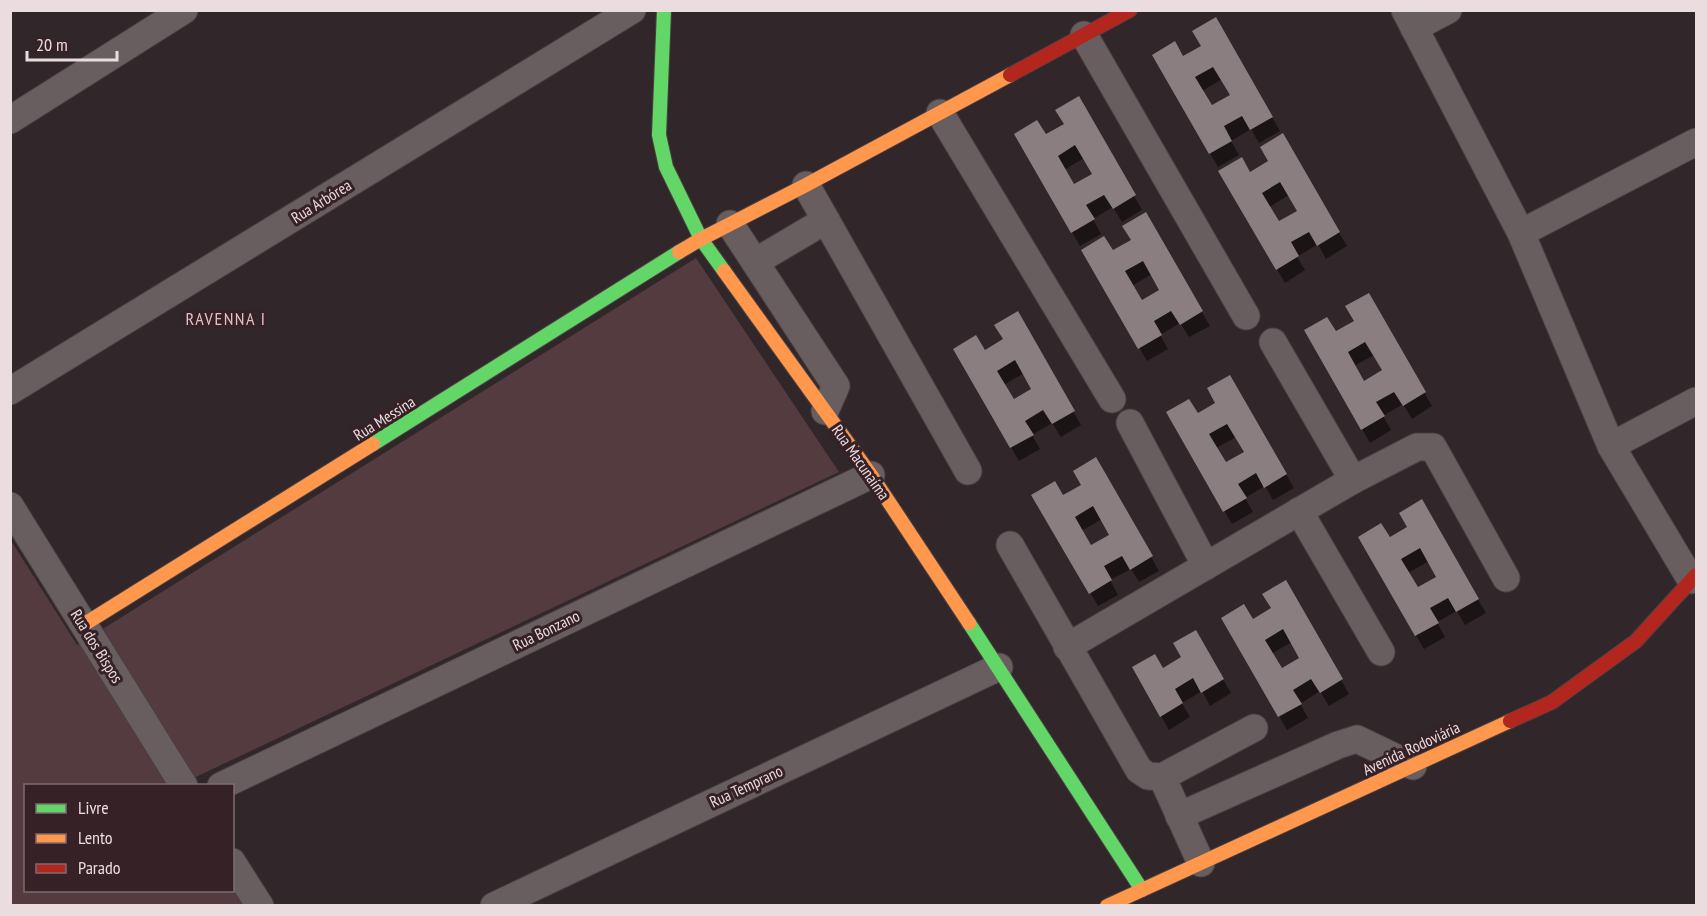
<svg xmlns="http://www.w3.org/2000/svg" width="1707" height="916" viewBox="0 0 1707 916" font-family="'PT Sans Narrow',sans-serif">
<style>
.green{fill:#533b3f}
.shadow{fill:#0007;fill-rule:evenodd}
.building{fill:#8b7e81;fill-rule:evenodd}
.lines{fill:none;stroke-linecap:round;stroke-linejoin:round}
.street-casing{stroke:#4b4143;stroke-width:29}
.fast-casing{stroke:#4b4143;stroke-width:16}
.slow-casing{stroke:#4b4143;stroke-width:16}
.jam-casing{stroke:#4b4143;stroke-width:16}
.street{stroke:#685e60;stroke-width:27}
.fast{stroke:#63d668;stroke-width:14}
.slow{stroke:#ff974d;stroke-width:14}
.jam{stroke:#b3261e;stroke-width:14}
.labels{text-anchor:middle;stroke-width:6;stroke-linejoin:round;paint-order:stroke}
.street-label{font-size:16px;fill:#eadcdf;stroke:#362126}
.neighbourhood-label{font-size:18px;letter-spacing:1.5px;fill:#dec2c7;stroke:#362126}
</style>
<rect width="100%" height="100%" fill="#312629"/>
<path class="green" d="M696 258 839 472 179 785 26 786V890H232L233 886 244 905H11L10 539 77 645Z"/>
<g class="shadow">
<path d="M1215 19 1280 131 1259 143 1251 129 1231 141 1239 155 1218 167 1154 56 1182 58 1203 46ZM1222 79 1232 96 1211 107 1202 91Z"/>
<path d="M1078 98 1142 210 1122 222 1113 207 1093 219 1101 234 1080 246 1016 134 1045 136 1066 125ZM1084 158 1094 174 1074 186 1064 170Z"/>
<path d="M1282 135 1347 246 1326 259 1318 244 1297 257 1305 270 1285 283 1221 172 1250 174 1270 161ZM1289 195 1299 212 1278 223 1269 207Z"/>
<path d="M1145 214 1210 326 1189 337 1180 323 1160 335 1168 349 1147 361 1083 250 1112 252 1133 241ZM1152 274 1161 290 1141 302 1132 286Z"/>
<path d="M1368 295 1432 406 1412 419 1403 404 1383 416 1391 430 1370 443 1306 331 1335 333 1356 321ZM1374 355 1384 371 1364 383 1354 366Z"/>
<path d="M1017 314 1081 425 1061 437 1052 423 1032 435 1040 449 1019 461 955 350 984 352 1004 340ZM1024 373 1033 389 1013 402 1004 385Z"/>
<path d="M1230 377 1294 488 1273 500 1265 486 1245 498 1253 512 1232 524 1168 413 1197 415 1217 403ZM1236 437 1246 453 1225 464 1216 448Z"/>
<path d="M1095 459 1159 571 1139 582 1131 569 1110 580 1118 595 1098 606 1033 495 1062 497 1083 486ZM1102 519 1111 535 1091 547 1081 531Z"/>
<path d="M1422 502 1486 613 1465 625 1457 611 1437 622 1445 637 1424 649 1360 537 1389 539 1409 528ZM1429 561 1438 577 1418 590 1408 573Z"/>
<path d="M1285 582 1349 694 1329 706 1320 691 1300 704 1308 718 1287 730 1223 619 1252 621 1272 609ZM1292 642 1301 658 1281 670 1271 654Z"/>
<path d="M1195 632 1231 693 1210 706 1202 691 1182 703 1190 717 1169 730 1134 668 1163 670 1183 658Z"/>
</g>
<g class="building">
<path d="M1216 17 1273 117 1250 130 1242 116 1224 126 1232 141 1209 154 1152 55 1175 41 1183 56 1201 46 1192 31ZM1213 67 1230 95 1212 105 1195 77Z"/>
<path d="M1079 96 1136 195 1113 209 1104 195 1086 205 1095 219 1071 233 1014 134 1037 120 1046 134 1064 124 1055 110ZM1075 145 1092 174 1074 184 1058 156Z"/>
<path d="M1283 133 1340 232 1317 246 1309 232 1291 242 1299 256 1276 270 1218 171 1242 157 1250 172 1268 161 1260 147ZM1280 182 1297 211 1279 221 1262 193Z"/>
<path d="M1146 212 1203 311 1180 325 1171 311 1154 321 1162 335 1138 349 1081 250 1104 236 1113 250 1131 240 1122 226ZM1143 261 1159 290 1142 300 1125 271Z"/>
<path d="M1369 293 1426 392 1403 406 1394 392 1376 402 1385 416 1361 430 1304 330 1327 317 1336 331 1354 321 1345 306ZM1365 342 1382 370 1364 381 1348 352Z"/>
<path d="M1018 311 1075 411 1052 424 1043 410 1025 421 1034 435 1010 448 953 349 976 335 985 350 1003 339 994 325ZM1015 360 1031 389 1014 399 997 371Z"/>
<path d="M1230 375 1287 474 1264 488 1256 473 1238 484 1247 498 1223 512 1166 412 1189 399 1198 413 1215 403 1207 388ZM1227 424 1244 452 1226 462 1209 434Z"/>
<path d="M1096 457 1153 556 1130 570 1122 556 1104 566 1112 580 1089 594 1031 495 1055 481 1063 495 1081 485 1073 471ZM1093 506 1109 535 1091 545 1075 517Z"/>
<path d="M1422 499 1479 599 1456 612 1448 598 1430 608 1439 623 1415 636 1358 537 1381 523 1390 537 1407 527 1399 513ZM1420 548 1436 577 1418 587 1401 559Z"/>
<path d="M1286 580 1343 679 1320 693 1311 679 1293 690 1302 704 1278 717 1221 618 1244 604 1253 619 1271 608 1262 594ZM1283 629 1299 658 1282 668 1265 640Z"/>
<path d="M1196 630 1224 679 1201 693 1193 678 1175 689 1183 703 1160 717 1132 667 1155 654 1163 668 1181 657 1173 643Z"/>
</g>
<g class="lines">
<defs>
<g id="street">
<path d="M1405 10 1521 233 1611 446 1691 580"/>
<path d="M1414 28 1448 10"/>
<path d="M1084 35 1246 316"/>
<path d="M940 113 1112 399"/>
<path d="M10 120 184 10"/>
<path d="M806 185 968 471"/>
<path d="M730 224 836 386 825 411"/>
<path d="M1521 233 1696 142"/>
<path d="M755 262 826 220"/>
<path d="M1273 342 1353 480"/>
<path d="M10 391 632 10"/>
<path d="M1130 423 1206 566"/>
<path d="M1611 446 1696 401"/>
<path d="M10 506 184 786"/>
<path d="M1299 511 1381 652"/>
<path d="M1010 545 1139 770 1148 776 1162 777 1254 728"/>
<path d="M1067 647 1353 480 1417 447H1433L1506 578"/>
<path d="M1162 777 1201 863"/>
<path d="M221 786 871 475"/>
<path d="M1179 816 1338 745 1357 739 1413 766"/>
<path d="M232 862 260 906"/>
<path d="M494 906 999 667"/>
</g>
<g id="fast">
<path d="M664 10 659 135 666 167 701 239 724 271"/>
<path d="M373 444 679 252"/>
<path d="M969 623 1142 890"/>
</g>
<g id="slow">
<path d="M679 252 701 239 806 185 1010 75"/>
<path d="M724 271 871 475 969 623"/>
<path d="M83 625 373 444"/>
<path d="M1107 906 1510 721"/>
</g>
<g id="jam">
<path d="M1010 75 1130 10"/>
<path d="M1510 721 1552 702 1636 641 1696 575"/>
</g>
</defs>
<use href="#street" class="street-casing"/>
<use href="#fast" class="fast-casing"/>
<use href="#slow" class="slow-casing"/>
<use href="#jam" class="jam-casing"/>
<use href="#street" class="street"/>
<use href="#fast" class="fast"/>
<use href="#slow" class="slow"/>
<use href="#jam" class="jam"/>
</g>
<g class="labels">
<g class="street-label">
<text transform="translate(321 201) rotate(-32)" y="6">Rua Arbórea</text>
<text transform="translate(384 418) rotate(-32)" y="6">Rua Messina</text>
<text transform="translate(861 462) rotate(55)" y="6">Rua Macunaíma</text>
<text transform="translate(546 630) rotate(-26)" y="6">Rua Bonzano</text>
<text transform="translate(97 646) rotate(58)" y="6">Rua dos Bispos</text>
<text transform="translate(1411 748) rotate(-25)" y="6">Avenida Rodoviária</text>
<text transform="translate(746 786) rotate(-25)" y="6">Rua Temprano</text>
</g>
<g class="neighbourhood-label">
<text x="226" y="325">RAVENNA I</text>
</g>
</g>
<rect width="1707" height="916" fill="none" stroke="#eadcdf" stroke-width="24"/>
<rect x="24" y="784" width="210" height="108" fill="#362126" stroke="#7e6c70" stroke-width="1.5"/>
<rect x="36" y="804" width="30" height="9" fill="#63d668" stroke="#7e6c70" stroke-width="1.5"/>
<text x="78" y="814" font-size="18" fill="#eadcdf">Livre</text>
<rect x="36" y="834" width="30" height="9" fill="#ff974d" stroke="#7e6c70" stroke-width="1.5"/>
<text x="78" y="844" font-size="18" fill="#eadcdf">Lento</text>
<rect x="36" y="864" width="30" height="9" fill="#b3261e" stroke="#7e6c70" stroke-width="1.5"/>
<text x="78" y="874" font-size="18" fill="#eadcdf">Parado</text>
<path d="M27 51v9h90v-9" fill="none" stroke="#eadcdf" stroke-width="3"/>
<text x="36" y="51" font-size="18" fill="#eadcdf" stroke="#362126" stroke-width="4.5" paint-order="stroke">20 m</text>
</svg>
